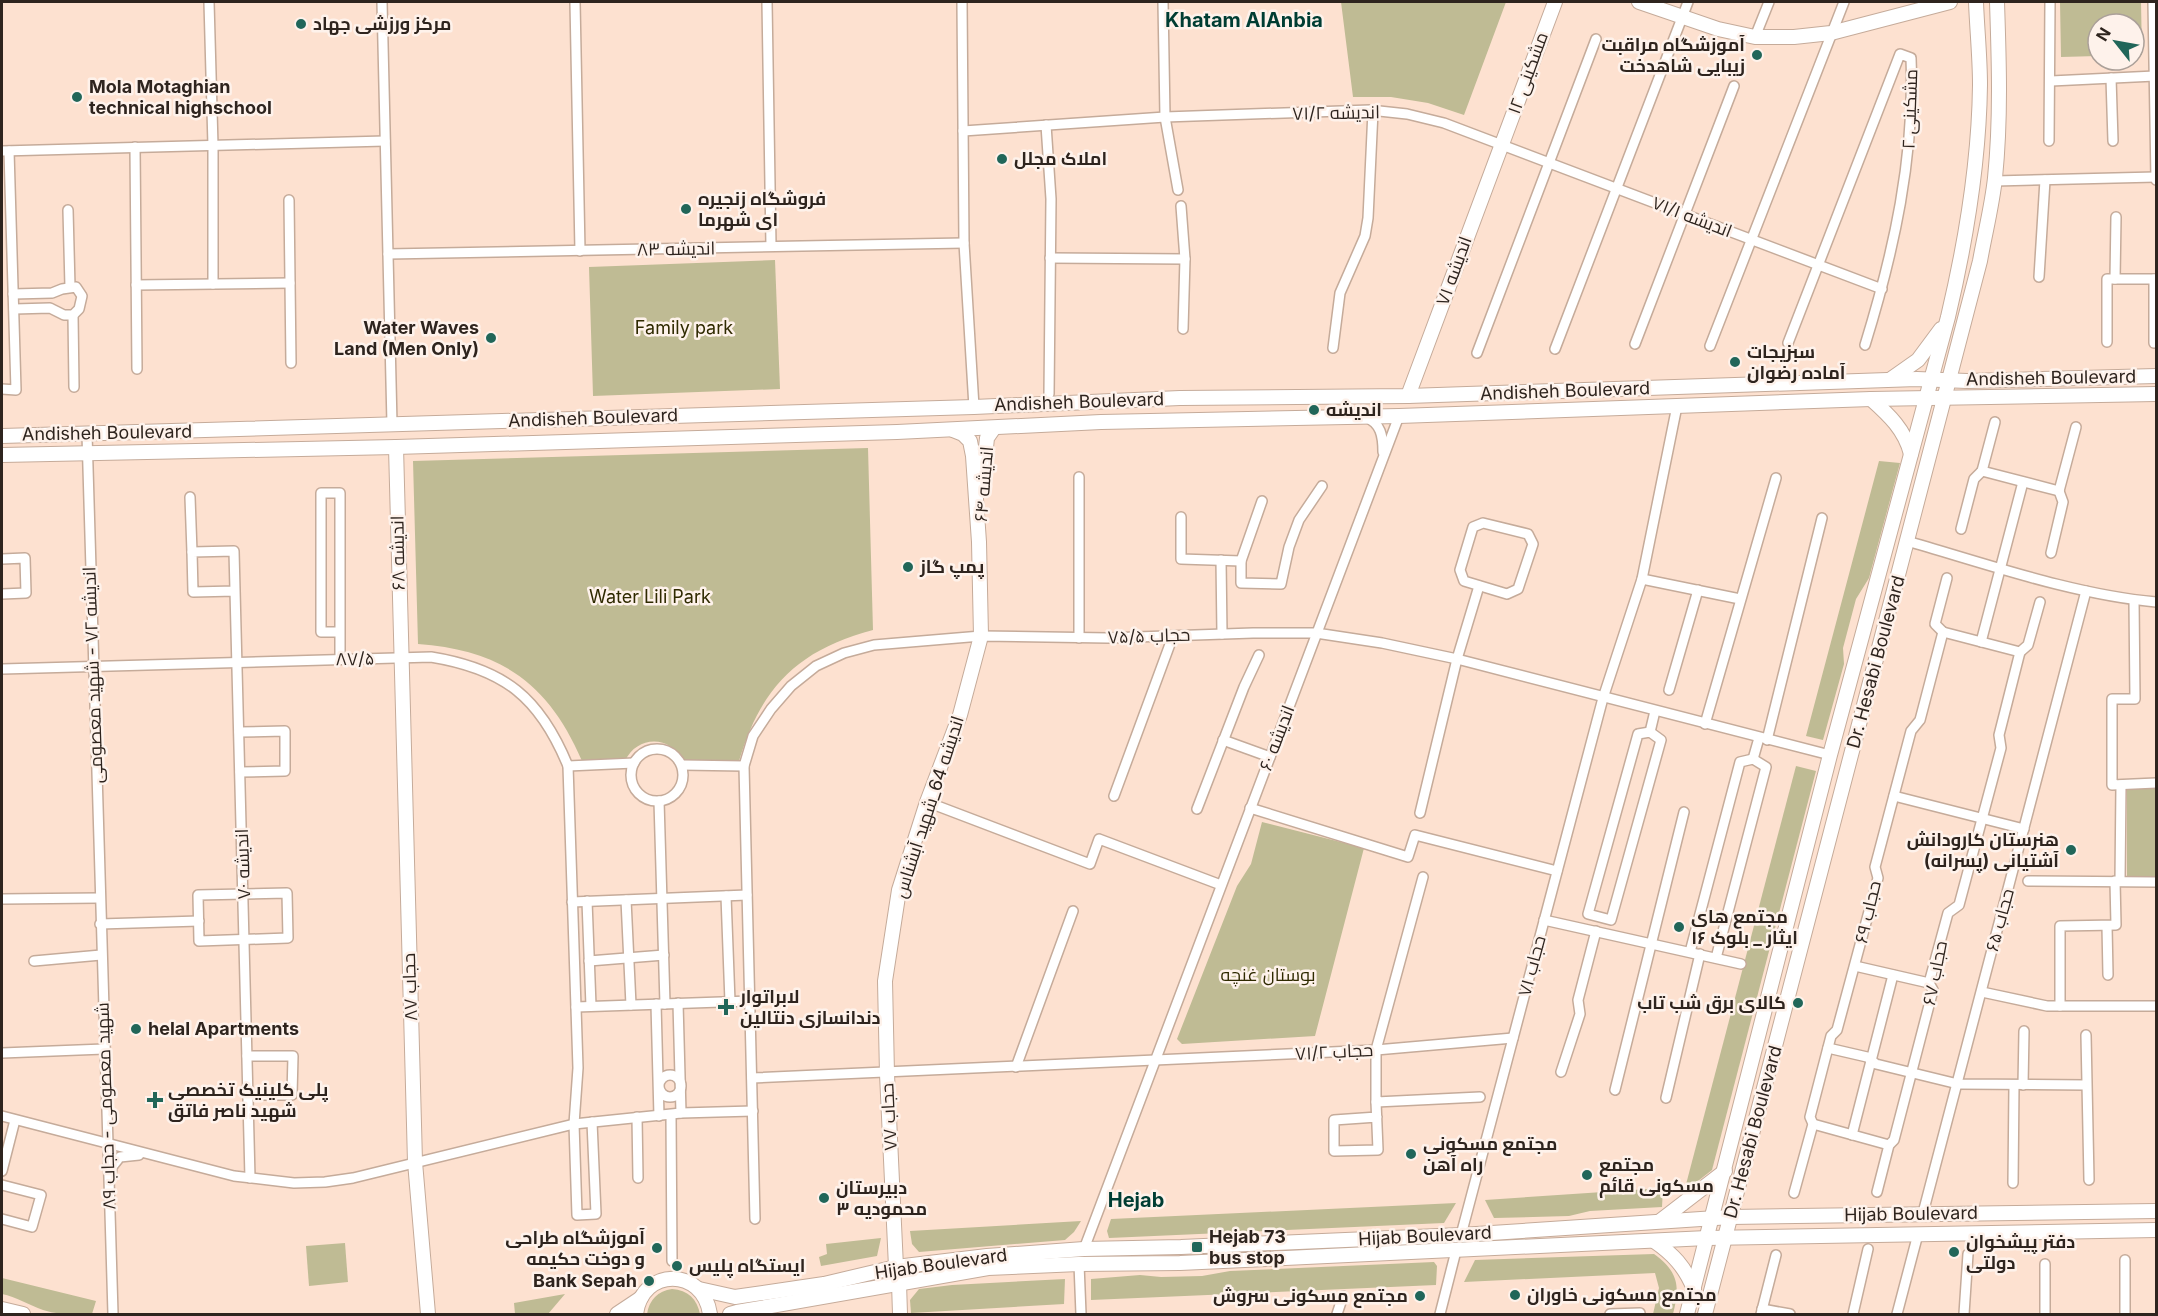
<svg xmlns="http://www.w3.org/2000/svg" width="2158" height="1316" viewBox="0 0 2158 1316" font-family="Inter,Cairo,sans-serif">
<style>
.green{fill:#bfbb94}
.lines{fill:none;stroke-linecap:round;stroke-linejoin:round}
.street-casing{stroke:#c5ab9a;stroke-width:12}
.secondary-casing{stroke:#c5ab9a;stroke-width:16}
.street{stroke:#fff;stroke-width:9}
.secondary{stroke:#fff;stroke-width:14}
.poi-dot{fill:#216659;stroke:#fef2eb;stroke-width:2}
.labels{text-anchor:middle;stroke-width:5;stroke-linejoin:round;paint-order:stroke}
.poi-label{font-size:18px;font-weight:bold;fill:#2e241e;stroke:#fef2eb;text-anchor:start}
.street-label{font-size:18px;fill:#2e241e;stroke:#fef2eb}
.park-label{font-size:18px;fill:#2f2a00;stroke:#fef2eb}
.neighbourhood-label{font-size:20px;font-weight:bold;fill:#003d33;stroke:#fef2eb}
</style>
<rect width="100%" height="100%" fill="#fde1d0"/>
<g class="green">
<path d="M1341 2H1506L1464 115 1428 103 1391 97H1353Z"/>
<path d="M2060 2H2141L2142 55H2134V24H2098V56L2061 57Z"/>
<path d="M775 260 780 389 593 396 589 267Z"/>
<path d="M868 448 873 630C798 650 761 687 739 761H683C671 735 637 735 625 761H582C549 684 502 650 418 644L413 461Z"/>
<path d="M1879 461 1900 463 1869 578 1856 599 1843 648 1844 664 1823 740 1806 736Z"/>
<path d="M1796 766 1816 771 1712 1170 1684 1192Z"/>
<path d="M2156 787V877L2127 878V789Z"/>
<path d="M1262 822 1364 848 1315 1036 1182 1044 1177 1039 1237 886 1251 864Z"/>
<path d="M1663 1188 1662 1207 1590 1211 1569 1216 1494 1218 1485 1200Z"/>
<path d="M1456 1203 1444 1223 1109 1238 1107 1231 1111 1219Z"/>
<path d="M1081 1221 1074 1232 1065 1240 919 1252 912 1244 910 1231Z"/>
<path d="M881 1238 877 1256 821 1266 819 1257 827 1254 826 1244Z"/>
<path d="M345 1243 348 1282 309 1286 306 1246Z"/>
<path d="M1654 1254C1679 1272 1680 1287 1673 1314H1653L1659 1288 1655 1273 1464 1282 1475 1260Z"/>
<path d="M1434 1262 1437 1266 1436 1285 1091 1300V1279L1140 1275 1161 1277 1202 1276 1230 1271Z"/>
<path d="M2 1278 96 1301 92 1314C75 1315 59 1315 43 1310 29 1305 16 1297 2 1294Z"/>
<path d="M1065 1279 1064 1304 911 1313 910 1300 919 1289 952 1285Z"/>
<path d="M672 1289C688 1290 697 1299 700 1314H647C649 1300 658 1291 672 1289Z"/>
<path d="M565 1294 548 1314H515L514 1303Z"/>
</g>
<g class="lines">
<defs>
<g id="street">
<path d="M209 2 213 146V284"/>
<path d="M382 2 392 424"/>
<path d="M575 2 580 251"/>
<path d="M767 2 771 246"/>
<path d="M962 2 964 243 974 407"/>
<path d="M1163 2 1165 117 1178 190"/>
<path d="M2153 2 2156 180"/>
<path d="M1755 37 1769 2"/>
<path d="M2111 78 2113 141"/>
<path d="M2051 81 2155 76"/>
<path d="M1046 125 1051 199 1049 394"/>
<path d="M963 131 1165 117 1370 110 1407 114 1444 123 1882 289"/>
<path d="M2049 141 2050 2"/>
<path d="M135 147 137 369"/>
<path d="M2 151 385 141"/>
<path d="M1995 181 2156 177"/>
<path d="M289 200 291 363"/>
<path d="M1181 206 1185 259 1183 329"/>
<path d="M68 210 70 287"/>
<path d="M388 254 964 243"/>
<path d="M1050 258 1185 259"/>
<path d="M2039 277 2045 180"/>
<path d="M2115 279 2116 217"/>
<path d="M136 285 290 283"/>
<path d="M13 294 52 293 62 289 76 287 82 296 79 309 73 315H64L50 308 14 309"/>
<path d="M73 315 74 387"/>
<path d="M2107 342V279H2156"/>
<path d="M1788 343 1900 54 1911 58C1915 156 1894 251 1865 345"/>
<path d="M2154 343V279"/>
<path d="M1635 344 1734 86"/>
<path d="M1710 346 1844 2"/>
<path d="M1333 348 1340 293 1365 236 1368 218 1373 111"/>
<path d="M1555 349 1688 2"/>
<path d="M1477 353 1596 39"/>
<path d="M2 389 16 390 9 151"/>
<path d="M1365 417C1381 423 1383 436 1383 452"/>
<path d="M87 434 113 1314"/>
<path d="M1982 471 2059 491"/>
<path d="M1982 471 1995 422"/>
<path d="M1079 477V638"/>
<path d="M2059 491 2076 427"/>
<path d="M190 497 192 552"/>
<path d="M1262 501 1241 561V583L1281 584 1289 547 1299 520 1322 486"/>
<path d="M1181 517V559L1241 561"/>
<path d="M1483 523 1528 534 1533 544 1518 589 1507 594 1464 581 1460 570 1473 527Z"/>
<path d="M1961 529 1974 479 1982 471"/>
<path d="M1907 541C1987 564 2075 595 2156 602"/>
<path d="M2051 553 2063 502 2059 491"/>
<path d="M2 559 25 558 26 593 2 594"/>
<path d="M1221 560 1222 634"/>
<path d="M1642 579 1740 599"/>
<path d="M235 591 193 592 192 552 234 551 250 1178"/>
<path d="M2134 600 2135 699H2112V785L2156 783"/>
<path d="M1943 632 2020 652"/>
<path d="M1943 632 1935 624 1947 578"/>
<path d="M1981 642 2023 482"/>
<path d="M2020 652 2028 645 2040 602"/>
<path d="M340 659V493H321V632H340"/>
<path d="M2 669 431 657C505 669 540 698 568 766L578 1068 574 1124 577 1215 596 1214 592 1122"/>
<path d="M1669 690 1698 590"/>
<path d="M1705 724 1776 478"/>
<path d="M239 732 285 731V771L240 772"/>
<path d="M1650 732 1661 740 1611 920 1588 914 1638 734Z"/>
<path d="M1650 732 1655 711"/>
<path d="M1223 740 1270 757"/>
<path d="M1767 740 1822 518"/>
<circle cx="657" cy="775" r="26"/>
<path d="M1753 759 1759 738"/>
<path d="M682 765 744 766"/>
<path d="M568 766 634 763"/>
<path d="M1114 796 1173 636"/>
<path d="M1894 796 2024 829"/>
<path d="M659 801 665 1004"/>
<path d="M927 802 1090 864 1099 839 1221 885"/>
<path d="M1250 808 1408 857 1415 835 1557 871"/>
<path d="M1197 809 1244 687 1259 655"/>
<path d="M1420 813 1457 659 1479 586"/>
<path d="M1423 877 1376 1050V1102L1480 1097"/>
<path d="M2028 881 2156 882"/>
<path d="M2120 881 2121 785"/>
<path d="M287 893 288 938 199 941 198 895Z"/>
<path d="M726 896 730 1002"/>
<path d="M2 899 99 898"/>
<path d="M626 900 631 1005"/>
<path d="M587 901 591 1006"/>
<path d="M572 902 747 895"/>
<path d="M1544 920 1741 964"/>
<path d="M100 924 199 921"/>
<path d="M2107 926 2108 975"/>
<path d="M1690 952 1740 762 1753 759 1766 767 1716 958"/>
<path d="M34 961 101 955"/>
<path d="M589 961 664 955"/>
<path d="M1855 966 1929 983"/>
<path d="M1982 992 2047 1006H2156"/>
<path d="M678 1003 681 1113"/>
<path d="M656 1004 659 1116"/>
<path d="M2060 1006V926L2116 925 2115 881"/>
<path d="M576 1007 750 1001"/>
<path d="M2086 1035 2089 1180"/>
<path d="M1828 1048 1867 1057 1876 1064 1958 1084 2086 1085"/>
<path d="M2 1053 104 1049"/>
<path d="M247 1056H293L292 1095H248"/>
<path d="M1016 1067 1073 911"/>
<path d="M1561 1072 1580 1014 1578 1000 1596 931"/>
<circle cx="670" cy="1086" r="11"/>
<path d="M752 1078 1376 1050 1513 1038"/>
<path d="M2023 1085 2024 1031"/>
<path d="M1615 1090 1684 812"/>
<path d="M1666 1098 1700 954"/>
<path d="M1376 1102 1378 1150 1334 1151V1120L1377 1117"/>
<path d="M671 1115 672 1261"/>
<path d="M2 1116 234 1176 294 1183 325 1182 353 1178 574 1124 681 1113 753 1111"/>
<path d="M637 1117 638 1178"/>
<path d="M1813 1124 1889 1145"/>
<path d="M1852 1135 1893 975"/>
<path d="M2 1171 15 1120"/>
<path d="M111 1175 112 1167 120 1157 139 1155"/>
<path d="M2013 1183 2014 1085"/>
<path d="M2 1185 41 1195 32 1227 2 1219"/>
<path d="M1877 1192 1889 1145 1894 1140 1933 990 1929 983 1948 913 1959 905 2001 748 1999 735 2020 652"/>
<path d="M1794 1193 1813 1124 1810 1117 1831 1036 1837 1030 1878 878 1875 867 1911 731 1920 720 1943 632"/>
<path d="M1923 1213 2086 591"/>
<path d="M755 1219 744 766 753 736 771 709 791 686 816 666 844 653 874 645 981 636 1108 638 1253 633H1316L1382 643 1457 659 1830 755"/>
<path d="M1461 1235 1603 698 1642 579 1677 406"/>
<path d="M1084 1249 1399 416"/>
<path d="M1079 1264 1081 1314"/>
<path d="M1762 1309 1790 1314"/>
<path d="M1337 1314 1343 1296"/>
<path d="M1440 1314 1456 1251"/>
<path d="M1610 1314 1640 1313"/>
<path d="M1761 1314 1776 1255"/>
<path d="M1853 1314 1868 1249"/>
<path d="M1897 1314 1918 1234"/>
<path d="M1964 1314 1968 1254"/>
<path d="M2045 1314V1264"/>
<path d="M2125 1314V1260"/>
</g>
<g id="secondary">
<path d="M1639 2 1718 29 1755 37H1794L1831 33 1950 2"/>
<path d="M1891 379 1918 360 1941 329"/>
<path d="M1408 396 1555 2"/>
<path d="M1871 399C1889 415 1905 430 1911 454"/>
<path d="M2 436 974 407 1180 398 1408 396 1917 379 1967 381 2156 376"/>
<path d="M396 447 415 1162 428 1314"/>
<path d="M2 455 396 447 897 432 1101 422 1399 416 1871 399 2156 394"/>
<path d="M982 486 987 438 994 428"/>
<path d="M1660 1221 1725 1171"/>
<path d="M1654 1241C1673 1254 1685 1267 1694 1289"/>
<path d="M896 1267 887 1074 885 981 899 890 927 802 960 715 981 636 979 542 973 456 970 441 963 434 953 430"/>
<path d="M899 1283 900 1314"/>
<path d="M699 1289 735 1297 824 1284 896 1267 987 1256 1084 1249 1181 1247 1461 1235 1731 1217 2156 1211"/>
<path d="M2 1309 23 1314"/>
<path d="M617 1314 641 1298"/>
<path d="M636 1314C642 1267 703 1267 710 1314"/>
<path d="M730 1314 737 1312 988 1268 1079 1264 1180 1263 1707 1238 2156 1230"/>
<path d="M1687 1314 1830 755 1948 317C1966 241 1979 163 1980 85 1980 57 1977 29 1976 2"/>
<path d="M1705 1314 1980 261C1985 233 1992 206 1995 178 2001 119 1999 61 1997 2"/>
</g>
</defs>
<use href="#street" class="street-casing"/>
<use href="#secondary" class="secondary-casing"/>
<use href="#street" class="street"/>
<use href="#secondary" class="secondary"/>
</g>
<g class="poi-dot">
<circle cx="301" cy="24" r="6"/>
<circle cx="1757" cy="55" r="6"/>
<circle cx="77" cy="97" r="6"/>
<circle cx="1002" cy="159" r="6"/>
<circle cx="686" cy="209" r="6"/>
<circle cx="491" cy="338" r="6"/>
<circle cx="1735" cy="362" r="6"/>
<circle cx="1314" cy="410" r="6"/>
<circle cx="908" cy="567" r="6"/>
<circle cx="2071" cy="850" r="6"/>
<circle cx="1679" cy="927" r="6"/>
<circle cx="1798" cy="1003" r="6"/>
<path d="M723 998h6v6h6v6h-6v6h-6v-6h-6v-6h6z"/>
<circle cx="136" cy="1029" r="6"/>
<path d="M152 1091h6v6h6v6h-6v6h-6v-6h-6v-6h6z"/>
<circle cx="1411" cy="1154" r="6"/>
<circle cx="1587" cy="1175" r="6"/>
<circle cx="824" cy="1198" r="6"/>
<rect x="1191" y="1241" width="12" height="12" rx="3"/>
<circle cx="657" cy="1248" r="6"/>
<circle cx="1954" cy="1252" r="6"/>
<circle cx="677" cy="1266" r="6"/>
<circle cx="649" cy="1281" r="6"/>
<circle cx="1515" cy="1295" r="6"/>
<circle cx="1420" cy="1296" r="6"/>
</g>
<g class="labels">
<g class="poi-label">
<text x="313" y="30">مرکز ورزشی جهاد</text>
<text x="1745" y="51" text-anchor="end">آموزشگاه مراقبت<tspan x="1745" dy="21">زیبایی شاهدخت</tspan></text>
<text x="89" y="93">Mola Motaghian<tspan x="89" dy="21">technical highschool</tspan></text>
<text x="1014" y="165">املاک مجلل</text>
<text x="698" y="205">فروشگاه زنجیره<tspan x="698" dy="21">ای شهرما</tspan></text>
<text x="479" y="334" text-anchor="end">Water Waves<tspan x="479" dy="21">Land (Men Only)</tspan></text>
<text x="1747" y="358">سبزیجات<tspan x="1747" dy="21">آماده رضوان</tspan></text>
<text x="1326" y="416">اندیشه</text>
<text x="920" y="573">پمپ گاز</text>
<text x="2059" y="846" text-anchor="end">هنرستان کارودانش<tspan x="2059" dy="21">آشتیانی (پسرانه)</tspan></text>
<text x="1691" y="923">مجتمع های<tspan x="1691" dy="21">ایثار _ بلوک ۱۶</tspan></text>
<text x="740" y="1003">لابراتوار<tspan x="740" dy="21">دندانسازی دنتالین</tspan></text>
<text x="1786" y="1009" text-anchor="end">کالای برق شب تاب</text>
<text x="148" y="1035">helal Apartments</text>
<text x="168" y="1096">پلی کلینیک تخصصی<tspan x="168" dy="21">شهید ناصر فاتق</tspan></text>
<text x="1423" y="1150">مجتمع مسکونی<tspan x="1423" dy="21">راه آهن</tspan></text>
<text x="1599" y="1171">مجتمع<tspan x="1599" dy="21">مسکونی قائم</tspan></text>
<text x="836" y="1194">دبیرستان<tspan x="836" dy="21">محمودیه ۳</tspan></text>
<text x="1209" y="1243">Hejab 73<tspan x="1209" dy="21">bus stop</tspan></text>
<text x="645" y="1244" text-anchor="end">آموزشگاه طراحی<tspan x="645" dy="21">و دوخت حکیمه</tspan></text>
<text x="1966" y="1248">دفتر پیشخوان<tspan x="1966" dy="21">دولتی</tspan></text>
<text x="689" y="1272">ایستگاه پلیس</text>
<text x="637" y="1287" text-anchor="end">Bank Sepah</text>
<text x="1527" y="1301">مجتمع مسکونی خاوران</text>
<text x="1408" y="1302" text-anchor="end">مجتمع مسکونی سروش</text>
</g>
<g class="street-label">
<text transform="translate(1528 73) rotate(-70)" y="6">مشکینی ۱۲</text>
<text transform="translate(1910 109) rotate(-88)" y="6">مشکینی ۲</text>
<text transform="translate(1336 113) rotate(-1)" y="6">اندیشه ۷۱/۲</text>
<text transform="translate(1692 217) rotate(21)" y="6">اندیشه ۷۱/۱</text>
<text transform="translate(676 249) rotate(-1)" y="6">اندیشه ۸۳</text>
<text transform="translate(1454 271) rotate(-70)" y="6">اندیشه ۷۱</text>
<text transform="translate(2051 378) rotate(-1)" y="6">Andisheh Boulevard</text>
<text transform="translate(1565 391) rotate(-2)" y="6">Andisheh Boulevard</text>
<text transform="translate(1079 402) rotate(-2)" y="6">Andisheh Boulevard</text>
<text transform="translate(593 418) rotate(-2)" y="6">Andisheh Boulevard</text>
<text transform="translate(107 433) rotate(-1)" y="6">Andisheh Boulevard</text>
<text transform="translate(984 484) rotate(-85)" y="6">اندیشه ۶۴</text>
<text transform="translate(398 553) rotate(-91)" y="6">اندیشه ۶۸</text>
<text transform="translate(1149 636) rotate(-2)" y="6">حجاب ۷۵/۵</text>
<text transform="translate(355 659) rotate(-1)" y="6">۸۷/۵</text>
<text transform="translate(1876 662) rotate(-75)" y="6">Dr. Hesabi Boulevard</text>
<text transform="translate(93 675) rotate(-92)" y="6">اندیشه ۷۲ - شهید معصومی</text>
<text transform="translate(1277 738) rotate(-69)" y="6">اندیشه ۶۰</text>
<text transform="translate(929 807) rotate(-72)" y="6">اندیشه 64_شهید آبشناس</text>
<text transform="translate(243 864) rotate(-92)" y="6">اندیشه ۷۰</text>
<text transform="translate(1868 912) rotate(-77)" y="6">حجاب ۶۹</text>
<text transform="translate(2000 920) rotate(-75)" y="6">حجاب ۶۵</text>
<text transform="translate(1532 966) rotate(-75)" y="6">حجاب ۷۱</text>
<text transform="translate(1935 973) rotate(-79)" y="6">حجاب ۶۷</text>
<text transform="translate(410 987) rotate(-92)" y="6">حجاب ۸۷</text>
<text transform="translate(1334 1052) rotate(-3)" y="6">حجاب ۷۱/۲</text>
<text transform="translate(106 1106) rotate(-92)" y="6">شهید معصومی - حجاب ۸۹</text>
<text transform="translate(889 1117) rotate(-93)" y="6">حجاب ۷۷</text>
<text transform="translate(1753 1132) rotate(-75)" y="6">Dr. Hesabi Boulevard</text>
<text transform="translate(1911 1214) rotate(-1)" y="6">Hijab Boulevard</text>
<text transform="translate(1425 1236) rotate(-3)" y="6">Hijab Boulevard</text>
<text transform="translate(941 1264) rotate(-8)" y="6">Hijab Boulevard</text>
</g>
<g class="park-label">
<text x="684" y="334">Family park</text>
<text x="650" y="603">Water Lili Park</text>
<text x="1268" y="981">بوستان غنچه</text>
</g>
<g class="neighbourhood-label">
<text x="1244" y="27">Khatam AlAnbia</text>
<text x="1136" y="1207">Hejab</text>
</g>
</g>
<rect width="2158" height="1316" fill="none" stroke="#2e241e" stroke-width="6"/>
<g transform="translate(2116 42) rotate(301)"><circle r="28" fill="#fef2eb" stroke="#aba099" stroke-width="1.5"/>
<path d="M0-4.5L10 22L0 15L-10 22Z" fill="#216659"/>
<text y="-9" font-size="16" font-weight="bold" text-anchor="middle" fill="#2e241e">N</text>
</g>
</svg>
